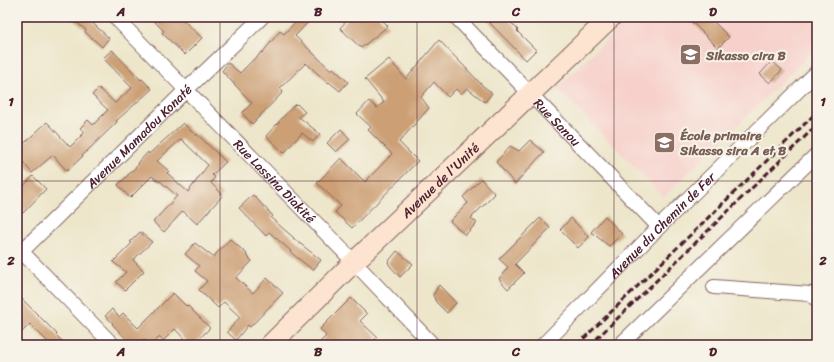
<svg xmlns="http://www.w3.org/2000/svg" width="834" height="362" viewBox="0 0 834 362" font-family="Sriracha,sans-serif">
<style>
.built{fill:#f7d0cb}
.building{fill:#cc9f75;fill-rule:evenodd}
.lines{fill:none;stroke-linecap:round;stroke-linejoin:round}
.street-casing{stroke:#836563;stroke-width:16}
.secondary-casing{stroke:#836563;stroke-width:22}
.street{stroke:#fff;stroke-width:14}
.secondary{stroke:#fde4d0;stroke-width:20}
.rail{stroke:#4a1f2b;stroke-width:3;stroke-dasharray:6 3;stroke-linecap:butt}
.grid{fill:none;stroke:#4a1f2b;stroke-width:1;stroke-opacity:0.55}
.labels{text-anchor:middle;stroke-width:4;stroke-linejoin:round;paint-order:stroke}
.education-label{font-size:13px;font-weight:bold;fill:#785e54;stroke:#f7f3e8;text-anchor:start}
.street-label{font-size:13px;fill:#4a1f2b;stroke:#f7f3e8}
.neatline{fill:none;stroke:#4a1f2b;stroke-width:1.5}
.grid-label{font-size:13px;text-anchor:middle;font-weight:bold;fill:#4a1f2b}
</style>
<rect width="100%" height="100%" fill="#f7f3e8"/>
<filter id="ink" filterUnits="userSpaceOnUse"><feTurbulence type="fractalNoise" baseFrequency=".025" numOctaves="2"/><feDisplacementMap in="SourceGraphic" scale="8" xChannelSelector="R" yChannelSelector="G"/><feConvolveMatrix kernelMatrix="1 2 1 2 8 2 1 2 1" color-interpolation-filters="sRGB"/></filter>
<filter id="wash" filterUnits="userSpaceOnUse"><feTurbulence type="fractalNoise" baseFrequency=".012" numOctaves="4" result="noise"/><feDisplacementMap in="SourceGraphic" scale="16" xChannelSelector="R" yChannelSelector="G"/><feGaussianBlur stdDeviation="0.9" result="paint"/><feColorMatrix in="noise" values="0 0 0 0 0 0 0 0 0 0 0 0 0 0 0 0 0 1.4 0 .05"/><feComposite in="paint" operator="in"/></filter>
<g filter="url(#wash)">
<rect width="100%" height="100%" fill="#ede6ca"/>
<path class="built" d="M630 17H817V47L664 197 557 88Z"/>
<g id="blocks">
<g class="building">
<path d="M70 17H86L109 38 102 47 85 32 86 30Z"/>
<path d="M150 17H180L202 38 185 55 162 33 164 31Z"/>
<path d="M300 17H313L295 36 331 70 333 68 348 82 340 91 329 82 328 83 306 63 280 88 283 92 252 124 242 113 252 103 222 71 228 63 240 73 255 58 256 59 261 52 262 53 280 31 284 34Z"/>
<path d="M350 17H379L388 26 361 48 340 28Z"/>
<path d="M484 17H506L518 30 517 31 536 50 526 60Z"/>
<path d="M687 17H709L729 37 718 48Z"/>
<path d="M439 40 483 86 492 93 485 102 467 88 461 94 456 89 448 97 434 82 421 97 429 108 399 142 418 161 352 228 335 212 341 206 317 183 341 158 365 182 392 154 368 130 371 127 357 114 369 101 377 108 384 102 365 79 389 59 406 79Z"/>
<path d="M112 50 141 80 142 79 152 89 116 121 117 122 82 156H83L67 171 53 155 32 173 17 155V150L47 122 70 147 85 132 80 128 88 120 93 125 108 110 92 95 99 88 115 103 132 88 103 58Z"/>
<path d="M772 61 782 70 770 83 760 74Z"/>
<path d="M295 104 296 105 297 104 305 112 299 117 320 134 313 142 302 133 284 153 266 136Z"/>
<path d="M183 123 195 135 197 134 226 162 212 175 215 177 211 183 223 195 197 224 183 211 164 232 153 222 177 196 160 181 159 182 152 176 130 198 118 185 139 164 138 163 148 152 149 154ZM181 139 208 165 188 192 167 173 169 171 157 161Z"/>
<path d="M341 129 350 139 336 152 327 143Z"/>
<path d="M530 140 544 152 515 184 496 162 510 146 519 151Z"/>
<path d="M33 176 46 189 23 213 17 208V193Z"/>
<path d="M481 179 495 194 471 218 477 223 465 235 450 221 468 203 463 197Z"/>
<path d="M253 195 273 216 271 218 294 238H293L321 260 313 270 290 252 291 251 269 232 266 236 239 208Z"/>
<path d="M605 216 622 234 609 246 591 232Z"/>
<path d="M540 218 550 228 515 264 524 273 508 289 499 279 508 267 499 259Z"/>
<path d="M571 218 589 237 578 248 560 230Z"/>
<path d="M140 232 152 242 133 260 144 271 125 290 116 282 126 272 113 262 132 243 130 242Z"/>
<path d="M230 239 247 254 246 255 252 261 236 278 253 293 267 278 283 293 250 327 248 325 236 340 227 332 240 317 224 302 218 308 199 290 207 281 195 271 199 266 185 254 195 243 213 257Z"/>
<path d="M397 251 413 264 400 277 390 266 388 262Z"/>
<path d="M439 285 456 303 447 313 436 302 433 295Z"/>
<path d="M173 293 186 306 187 305 210 328 193 345H190L175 329 163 341 160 337 151 345H150L144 340 139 345H132L112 324 113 323 105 316 112 309 119 317 123 313 138 328Z"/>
<path d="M17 294 57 334 56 335 66 345H51L30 324 17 337Z"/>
<path d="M351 298 367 314 360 321 377 337 370 345H317L326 336 320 329Z"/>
</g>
</g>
</g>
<g filter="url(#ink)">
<use href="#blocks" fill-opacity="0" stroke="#836563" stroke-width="1"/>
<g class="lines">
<defs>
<g id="street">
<path id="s1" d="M115 17 354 262 433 345"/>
<path id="s2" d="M456 17 659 227"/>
<path d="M17 247 113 345"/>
<path id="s3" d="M17 256 186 90 262 17"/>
<path d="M714 287 810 294 817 300"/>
<path id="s4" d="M543 345 659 227 817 72"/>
<path d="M620 345 817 154"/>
</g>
<g id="secondary">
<path id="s5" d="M270 345 354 262 611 17"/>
</g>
</defs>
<use href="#street" class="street-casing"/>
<use href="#secondary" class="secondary-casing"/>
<use href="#street" class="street"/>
<use href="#secondary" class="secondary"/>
<g class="rail">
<path d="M577 345 817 112"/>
<path d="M590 345 817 125"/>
</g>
</g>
</g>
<path class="grid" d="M220 17V345M417 17V345M614 17V345M17 181H817"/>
<defs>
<symbol id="school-square" viewBox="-11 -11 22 22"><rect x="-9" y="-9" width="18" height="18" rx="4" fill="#8d6e63" stroke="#f7f3e8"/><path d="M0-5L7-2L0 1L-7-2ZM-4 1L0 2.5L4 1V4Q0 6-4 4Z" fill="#fff"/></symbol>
</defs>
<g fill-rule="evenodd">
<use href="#school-square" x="678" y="42" width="25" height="25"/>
<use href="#school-square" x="652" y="130" width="25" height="25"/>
</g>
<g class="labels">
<g class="education-label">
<text x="706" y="60">Sikasso cira B</text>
<text x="680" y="140">École primaire<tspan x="680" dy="15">Sikasso sira A et B</tspan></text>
</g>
<g class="street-label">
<text dy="5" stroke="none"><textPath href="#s2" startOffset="146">Rue Sanou</textPath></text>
<text dy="5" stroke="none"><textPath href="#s3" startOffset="171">Avenue Mamadou Konaté</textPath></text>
<text dy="5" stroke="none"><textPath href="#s1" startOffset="229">Rue Lassina Diakité</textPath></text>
<text dy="5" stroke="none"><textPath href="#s5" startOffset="237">Avenue de l'Unité</textPath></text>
<text dy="5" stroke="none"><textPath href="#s4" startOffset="169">Avenue du Chemin de Fer</textPath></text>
</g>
</g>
<rect width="834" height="362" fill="none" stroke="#f7f3e8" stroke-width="44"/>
<rect x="22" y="22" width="790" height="318" class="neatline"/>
<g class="grid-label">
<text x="121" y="16">A</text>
<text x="318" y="16">B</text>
<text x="516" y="16">C</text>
<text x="713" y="16">D</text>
<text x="11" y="106">1</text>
<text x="823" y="106">1</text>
<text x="11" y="265">2</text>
<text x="823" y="265">2</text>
<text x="121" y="356">A</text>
<text x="318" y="356">B</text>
<text x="516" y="356">C</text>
<text x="713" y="356">D</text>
</g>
</svg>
